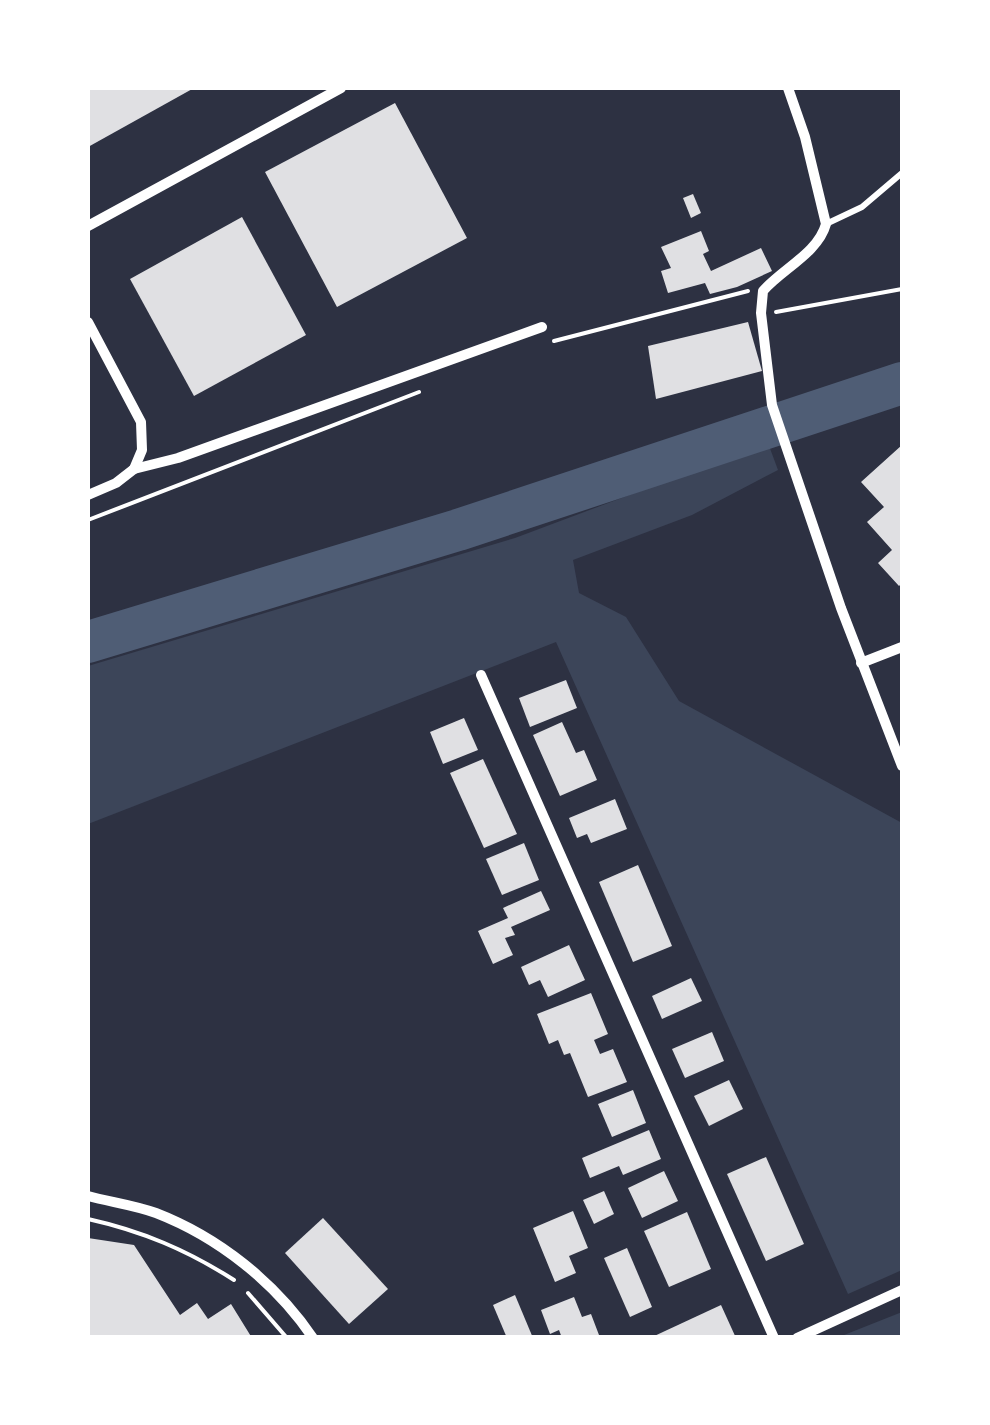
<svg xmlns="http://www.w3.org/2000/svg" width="990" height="1425" viewBox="0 0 990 1425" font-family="Lato,sans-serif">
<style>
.green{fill:#3c4559}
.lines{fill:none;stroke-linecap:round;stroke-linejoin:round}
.river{stroke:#4f5d75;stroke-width:42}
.building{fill:#e0e0e3}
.path{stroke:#fff;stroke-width:4}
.service{stroke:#fff;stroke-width:6}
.minor{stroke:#fff;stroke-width:10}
</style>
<rect width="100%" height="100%" fill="#2d3142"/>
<g class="green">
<path d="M768 443 778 470 692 515 573 560 579 593 626 617 679 701 902 823V1270L848 1294 556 642 88 824V666L515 538Z"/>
<path d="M902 1312V1337H839Z"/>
</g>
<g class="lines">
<path class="river" d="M88 642 458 530 902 383"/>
</g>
<g class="building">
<path d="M88 88H194L88 147Z"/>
<path d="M395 103 467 238 337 307 265 172Z"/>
<path d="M693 194 701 213 691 218 683 198Z"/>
<path d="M242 217 306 335 194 396 130 279Z"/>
<path d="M701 231 709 251 703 254 711 271 761 248 772 271 737 287 710 294 705 283 668 293 661 271 671 268 661 247Z"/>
<path d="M748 322 762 371 656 399 648 346Z"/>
<path d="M902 445V583L899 586 878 563 892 550 867 522 884 507 861 482Z"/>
<path d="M566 680 577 708 530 727 519 698Z"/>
<path d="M464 718 478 750 443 764 430 732Z"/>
<path d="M562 722 576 753 584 750 597 780 560 796 533 735Z"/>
<path d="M483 759 517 834 484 848 450 773Z"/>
<path d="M615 799 627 829 591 843 587 834 577 838 569 818Z"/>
<path d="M524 843 539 880 502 895 486 859Z"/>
<path d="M638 865 672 946 633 962 599 882Z"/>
<path d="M541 891 550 910 511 927 515 935 505 938 513 955 493 964 478 931 508 918 503 908Z"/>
<path d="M569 945 585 980 548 997 540 980 529 985 521 967Z"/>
<path d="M691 978 702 1001 662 1019 652 996Z"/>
<path d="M591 993 608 1034 594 1040 600 1054 613 1049 627 1082 588 1097 570 1053 564 1055 558 1040 549 1044 537 1014Z"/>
<path d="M712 1032 724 1061 685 1078 672 1049Z"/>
<path d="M729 1080 743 1109 709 1126 694 1096Z"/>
<path d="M633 1090 646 1123 612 1137 598 1104Z"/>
<path d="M649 1130 661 1159 623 1175 619 1166 590 1178 582 1158Z"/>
<path d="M766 1157 804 1244 766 1261 727 1174Z"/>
<path d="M664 1171 678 1201 642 1218 628 1188Z"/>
<path d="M604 1191 614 1214 594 1224 583 1200Z"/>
<path d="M573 1211 588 1248 569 1256 576 1273 555 1282 533 1228Z"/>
<path d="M687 1212 711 1269 669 1287 644 1231Z"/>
<path d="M323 1218 388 1289 349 1324 285 1253Z"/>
<path d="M88 1238 134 1245 180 1315 197 1303 208 1319 231 1304 252 1338H151L149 1335 88 1338Z"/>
<path d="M627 1248 652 1307 630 1317 604 1258Z"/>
<path d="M515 1295 533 1338H507L493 1305Z"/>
<path d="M574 1297 582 1317 591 1314 599 1335 562 1338 559 1330 550 1334 541 1310Z"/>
<path d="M721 1305 736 1338H650Z"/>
</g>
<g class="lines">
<g class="path">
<path d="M776 312 902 289"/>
<path d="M554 341 748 291"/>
<path d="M88 520 419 392"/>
<path d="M88 1219C142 1231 187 1250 234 1280"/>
<path d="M248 1293 287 1338"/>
</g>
<path class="service" d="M826 224 862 207 902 173"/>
<g class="minor">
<path d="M788 88 805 137 826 224C818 253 782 269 763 291L761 313 772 405 841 608 902 766"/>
<path d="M88 226 341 88"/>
<path d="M88 322 141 422 142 450 134 469"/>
<path d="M88 495 116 483 134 469 178 458 542 327"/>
<path d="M861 663 902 647"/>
<path d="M481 675 774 1338"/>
<path d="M88 1196C110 1202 134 1205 156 1213 218 1237 275 1282 313 1338"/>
<path d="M797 1338 902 1290"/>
</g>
</g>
<rect width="990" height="1425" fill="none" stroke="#ffffff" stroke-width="180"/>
</svg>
